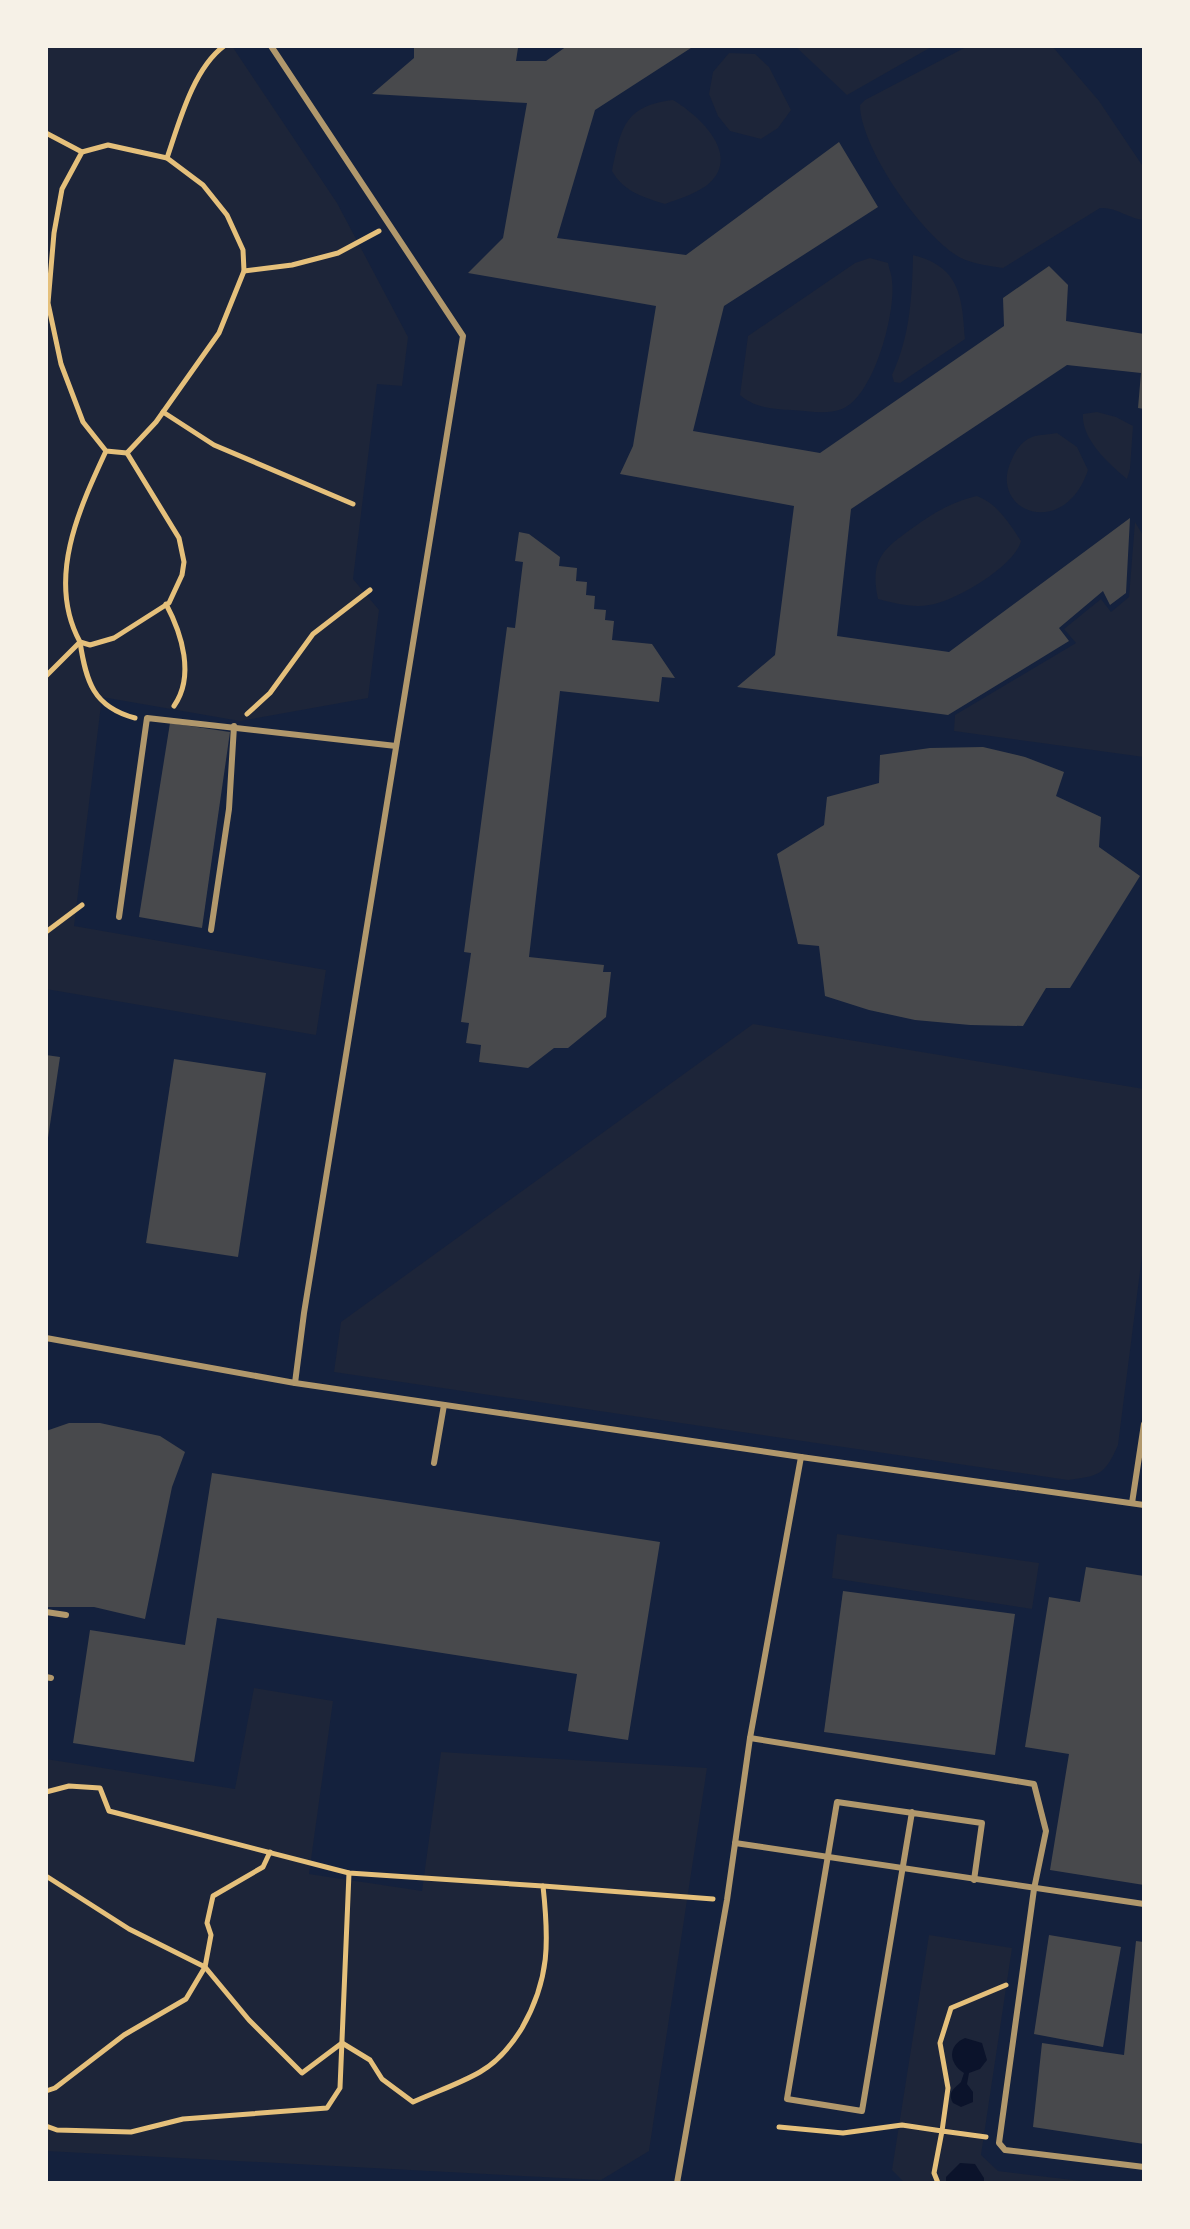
<svg xmlns="http://www.w3.org/2000/svg" width="1190" height="2229" viewBox="0 0 1190 2229" font-family="Poppins,sans-serif">
<style>
.green{fill:#1d2539}
.water{fill:#0b132b}
.building{fill:#48494c}
.lines{fill:none;stroke-linecap:round;stroke-linejoin:round}
.path{stroke:#e5c07b;stroke-width:5}
.service{stroke:#b1986c;stroke-width:6}
</style>
<rect width="100%" height="100%" fill="#14213d"/>
<g class="green">
<path d="M46 46H232L337 203 408 337 402 386 377 384 353 579 379 610 368 698 240 721 102 697 74 926 326 970 316 1035 46 989Z"/>
<path d="M795 46H933L847 95Z"/>
<path d="M968 46H1052L1099 101 1144 168V220C1129 219 1117 207 1100 208L1003 268C990 266 973 264 961 258 923 238 860 147 860 105L865 100Z"/>
<path d="M729 53 755 54 769 67 791 110 778 128 761 139 730 131 718 116 709 94 713 72Z"/>
<path d="M673 100C700 116 744 157 706 186 694 194 679 199 665 204 643 197 624 192 612 171 621 128 624 106 673 100Z"/>
<path d="M913 255C960 267 962 296 965 339L900 383 894 382 892 375C910 336 912 298 913 255Z"/>
<path d="M870 258 888 263C889 269 892 275 892 281 896 313 874 396 842 409 827 415 808 411 792 410 774 409 754 408 740 395L748 336 855 263Z"/>
<path d="M1097 412 1116 417 1133 426 1130 469 1127 479C1109 464 1081 439 1083 414Z"/>
<path d="M1057 433 1077 447 1088 470C1064 542 986 511 1012 459 1016 450 1022 441 1032 437 1039 434 1049 435 1057 433Z"/>
<path d="M977 496C998 504 1009 523 1021 541 1015 566 954 602 929 605 912 608 894 603 878 599 869 558 885 548 914 527 935 512 952 502 977 496Z"/>
<path d="M1135 522 1144 537V757L954 731 955 715 1076 643 1064 629 1101 599 1111 612 1129 597Z"/>
<path d="M753 1024 1144 1089V1240L1118 1445C1105 1475 1099 1476 1068 1480L334 1372 341 1322Z"/>
<path d="M837 1534 1039 1563 1032 1609 832 1578Z"/>
<path d="M254 1688 333 1701 309 1874 422 1891 441 1752 707 1768 649 2151 601 2180 46 2151V1759L235 1789Z"/>
<path d="M929 1935 1012 1948 981 2155 998 2171 1098 2183H905L892 2170Z"/>
</g>
<g class="water">
<path d="M965 2038 982 2043 987 2060 980 2069 969 2073 967 2084 973 2092V2102L961 2107 953 2103C947 2092 954 2089 961 2082L964 2073C948 2063 948 2045 965 2038Z"/>
<path d="M960 2163 975 2164 984 2178V2183H946V2177Z"/>
</g>
<g class="building">
<path d="M414 46H499L518 48 516 61H546L567 46H694L595 110 557 238 686 255 839 142 878 207 724 306 693 431 820 453 1004 326 1003 298 1049 266 1068 285 1066 321 1144 334V409L1138 408 1141 373 1067 365 851 509 837 636 949 652 1130 518 1126 593 1110 605 1103 591 1059 628 1069 641 948 715 737 687 775 655 794 506 620 474 633 446 656 306 468 273 503 238 527 103 372 94 414 58Z"/>
<path d="M519 532 529 534 560 557 559 566 577 568 576 581 587 582 586 595 595 596 594 609 606 610 605 620 614 621 612 640 652 644 675 678 662 677 659 702 560 691 529 957 604 965 603 972H611L606 1017 568 1048H554L528 1068 479 1062 481 1045 466 1043 469 1023 461 1022 471 953 464 952 507 627 515 628 523 562 515 561Z"/>
<path d="M170 723 230 732 202 928 139 917Z"/>
<path d="M983 747 1025 757 1064 772 1056 796 1101 817 1099 847 1140 876 1070 988H1046L1023 1026 970 1025 915 1020 869 1010 825 996 819 946 798 944 777 854 824 825 827 797 879 783 880 755 930 748Z"/>
<path d="M46 1055 60 1057 48 1138H46Z"/>
<path d="M174 1059 266 1073 238 1257 146 1243Z"/>
<path d="M69 1423H100L160 1436 185 1452 172 1487 145 1619 94 1607H46V1431Z"/>
<path d="M212 1473 660 1542 628 1740 568 1731 577 1674 217 1618 194 1762 73 1743 90 1630 185 1645Z"/>
<path d="M1086 1567 1144 1576V1885L1050 1870 1069 1754 1025 1747 1049 1597 1080 1602Z"/>
<path d="M843 1591 1015 1614 995 1755 824 1732Z"/>
<path d="M1049 1935 1121 1947 1103 2047 1034 2034Z"/>
<path d="M1136 1941 1144 1942V2144L1033 2127 1042 2043 1124 2055Z"/>
</g>
<g class="lines">
<g class="path">
<path d="M46 133 82 152 108 145 167 158 203 185 227 215 243 250 244 271 219 333 156 422 127 453 106 451 83 422 61 364 48 303 54 233 62 189 82 152"/>
<path d="M167 158C179 123 193 69 224 46"/>
<path d="M244 271 292 265 338 253 379 231"/>
<path d="M163 412 214 445 353 504"/>
<path d="M106 451C79 509 46 580 80 642L90 645 114 638 169 603 182 575 184 562 179 538 127 453"/>
<path d="M166 604C182 634 195 676 174 706"/>
<path d="M80 642C86 681 93 707 135 718"/>
<path d="M46 676 79 643"/>
<path d="M247 714 270 693 313 634 370 590"/>
<path d="M46 932 82 905"/>
<path d="M46 1792 69 1786 100 1788 109 1811 349 1873 543 1886C549 1941 550 1979 522 2028 511 2046 499 2061 480 2072 459 2084 435 2092 413 2102L382 2079 370 2060 342 2043 302 2073 249 2020 205 1967 129 1929 46 1876"/>
<path d="M543 1886 713 1899"/>
<path d="M46 2091 55 2088 124 2035 186 1999 205 1967 211 1935 207 1923 213 1896 263 1867 270 1852"/>
<path d="M46 2126 57 2130 131 2132 183 2119 327 2108 340 2088 349 1873"/>
<path d="M779 2127 843 2133 902 2125 942 2131 948 2088 940 2043 951 2008 1006 1985"/>
<path d="M938 2183 934 2173 942 2131 986 2137"/>
</g>
<g class="service">
<path d="M271 46 463 336 304 1313 295 1383 801 1457"/>
<path d="M119 917 147 718 396 746"/>
<path d="M211 930 229 809 234 726"/>
<path d="M46 1338 295 1383"/>
<path d="M434 1463 444 1405"/>
<path d="M1132 1503 1144 1424"/>
<path d="M46 1612 66 1615"/>
<path d="M46 1677 51 1678"/>
<path d="M750 1738 1034 1784 1046 1831 1034 1889 999 2143 1005 2150 1144 2167"/>
<path d="M912 1812 862 2111 787 2099 837 1802 982 1823 974 1880"/>
<path d="M735 1843 1144 1904"/>
<path d="M677 2183 727 1900 750 1738 801 1457 1144 1505"/>
</g>
</g>
<rect width="1190" height="2229" fill="none" stroke="#f6f1e7" stroke-width="96"/>
</svg>
